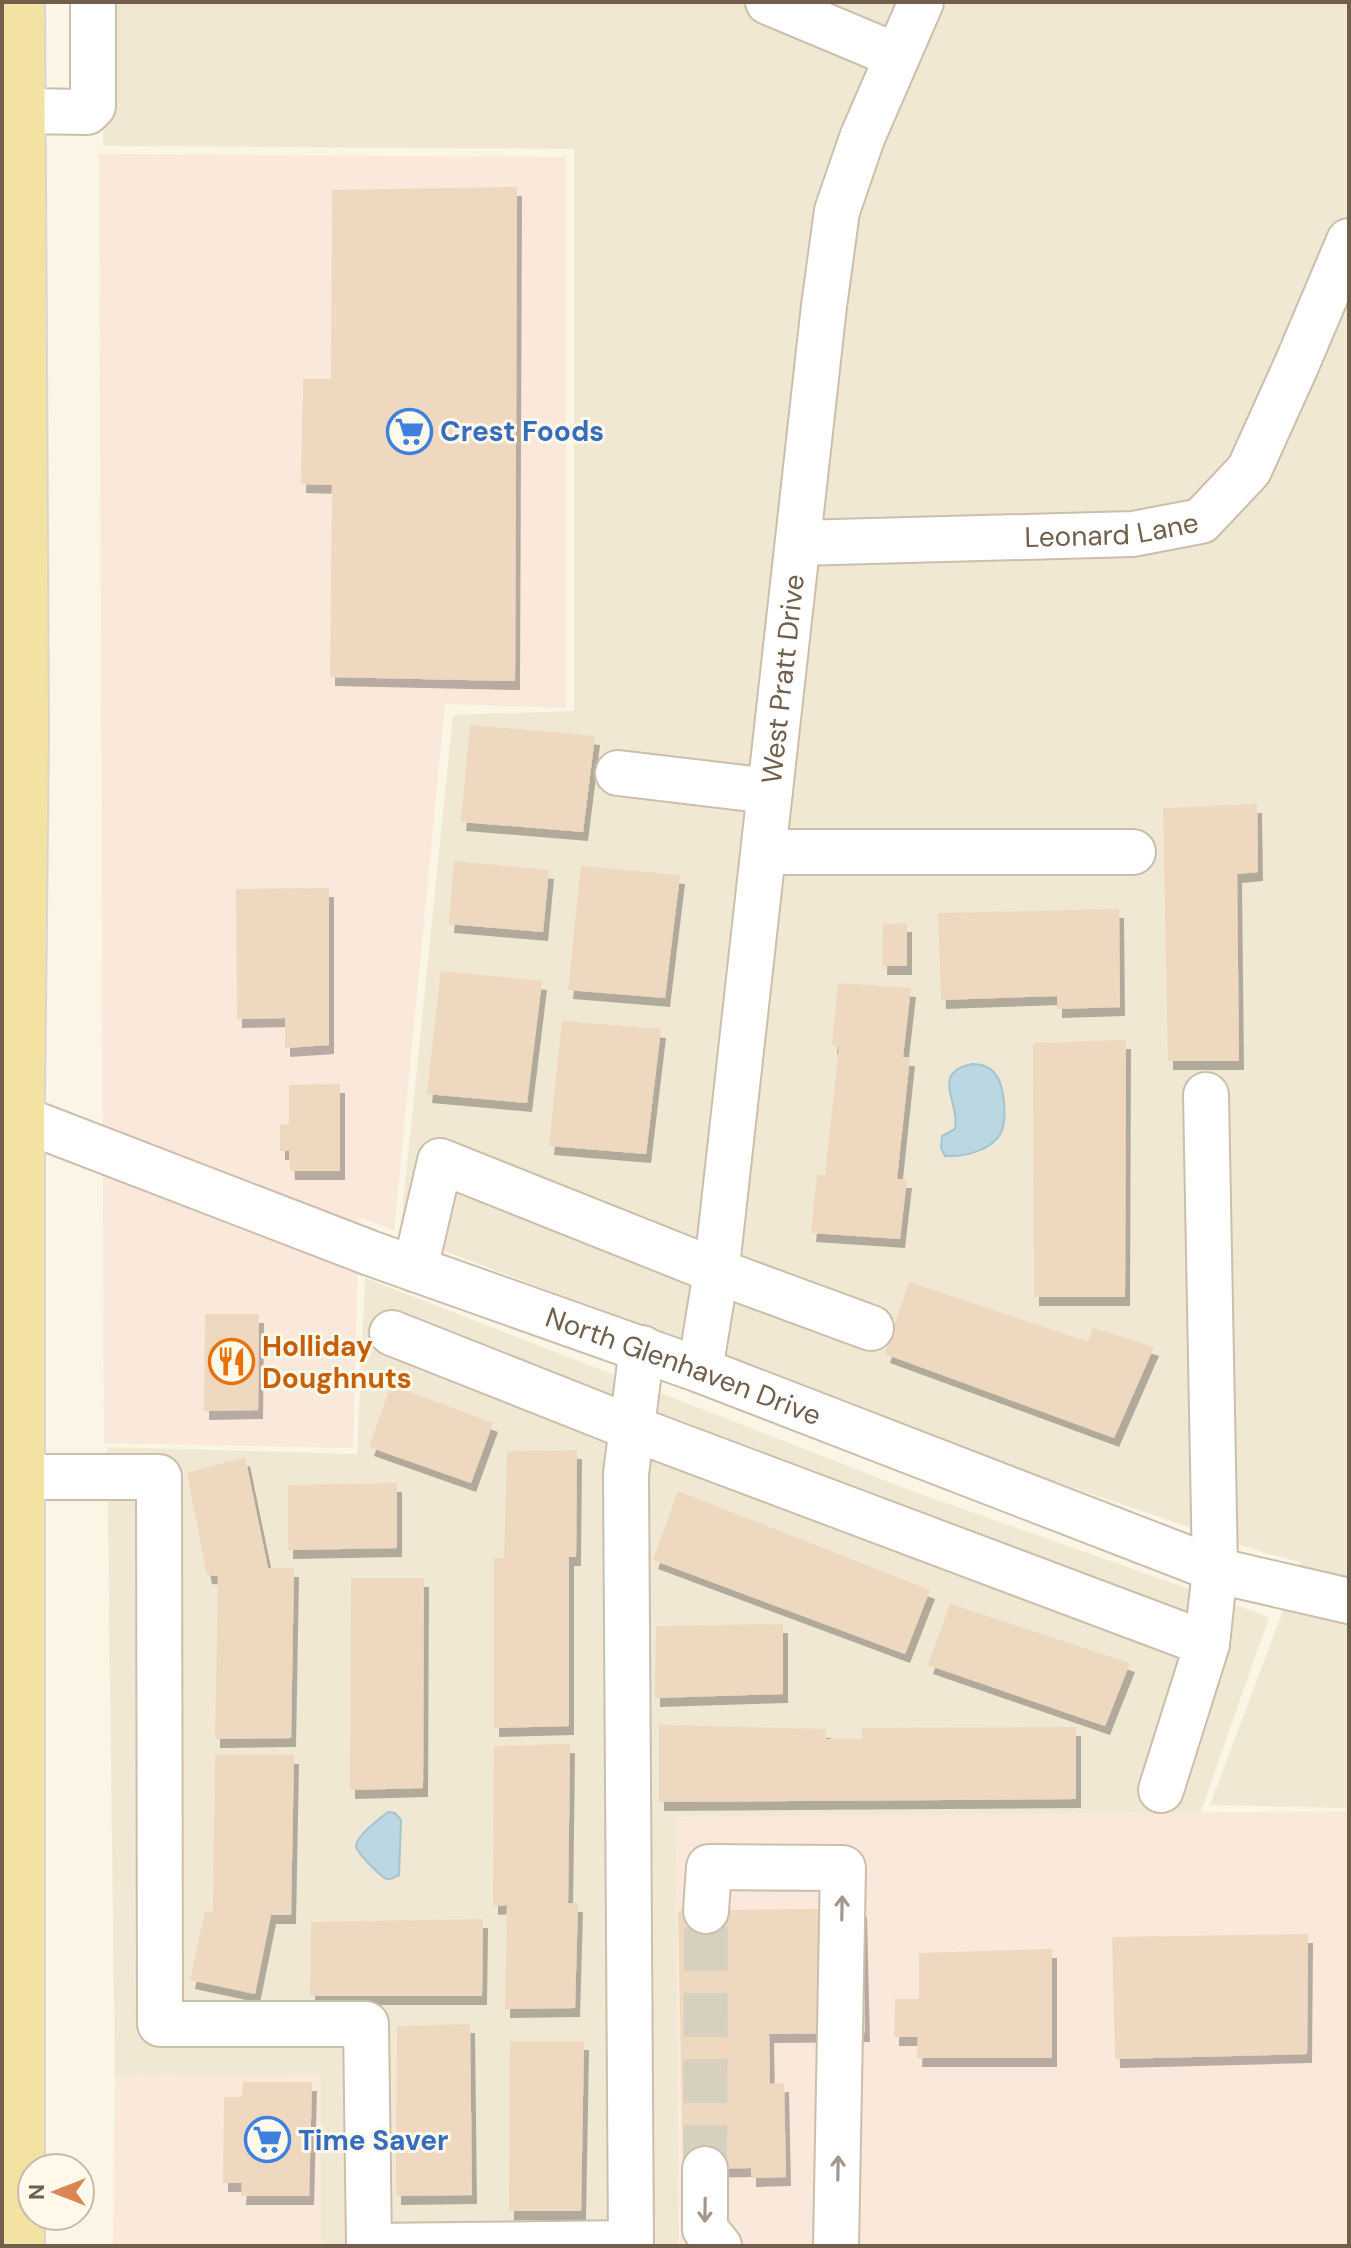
<svg xmlns="http://www.w3.org/2000/svg" width="1351" height="2248" viewBox="0 0 1351 2248" font-family="'DM Sans',sans-serif">
<style>
.residential{fill:#f1e8d4}
.commercial{fill:#fae8da}
.water{fill:#bbd7e2;stroke:#a2c5d3;stroke-width:2}
.building{fill:#eed8bf;filter:url(#shadow)}
.lines{fill:none;stroke-linecap:round;stroke-linejoin:round}
.minor-tunnel{stroke:#d8d0bf;stroke-width:44;stroke-dasharray:44 22;stroke-linecap:butt}
.minor-casing{stroke:#cbbeac;stroke-width:48}
.major-casing{stroke:#dad5d0;stroke-width:48}
.minor{stroke:#fff;stroke-width:44}
.major{stroke:#f4e2a3;stroke-width:44}
.oneway{stroke:#a3978b}
.labels{text-anchor:middle;stroke-width:6;stroke-linejoin:round;paint-order:stroke}
.shop-label{font-size:28px;font-weight:bold;fill:#366cbe;stroke:#fef9eb;text-anchor:start}
.street-label{font-size:28px;fill:#715f4c;stroke:#fef9eb}
.food-label{font-size:28px;font-weight:bold;fill:#c56008;stroke:#fef9eb;text-anchor:start}
</style>
<defs>
<filter id="shadow"><feDropShadow dx="5" dy="9" stdDeviation="0" flood-color="#0004"/></filter>
</defs>
<rect width="100%" height="100%" fill="#faf5e5"/>
<g class="residential">
<path d="M107 2H1349V1808L1210 1805 1301 1562 1265 1553 992 1460 400 1234 453 715 574 711V149L103 146Z"/>
<path d="M365 1278 912 1491 1269 1617 1199 1817H676L679 2246H321V2075L115 2076 107 1447 357 1454Z"/>
</g>
<g class="commercial">
<path d="M99 154 566 157V708L445 704 394 1231 359 1217 353 1448 104 1443Z"/>
<path d="M1349 1811V2246H680L676 1817Z"/>
<path d="M321 2075V2246H113L115 2076Z"/>
</g>
<g class="water">
<path d="M972 1064C996 1064 1002 1081 1004 1102 1005 1111 1005 1124 1001 1133 991 1151 964 1157 945 1156L941 1148 942 1136 955 1129C961 1103 929 1073 972 1064Z"/>
<path d="M388 1812 395 1813 401 1820 399 1875C395 1877 392 1880 387 1879 381 1877 356 1852 356 1846 356 1836 380 1818 388 1812Z"/>
</g>
<g class="building">
<path d="M517 187 515 681 330 677 332 485 301 484 303 379H331L332 190Z"/>
<path d="M470 725 595 736 583 832 461 822Z"/>
<path d="M1257 804 1258 872 1237 874 1239 1061H1168L1163 808Z"/>
<path d="M454 861 549 870 543 932 449 924Z"/>
<path d="M581 866 680 875 665 998 568 990Z"/>
<path d="M329 888V1045L285 1048V1018L237 1019 236 889Z"/>
<path d="M1119 909 1120 1007 1057 1009V996L941 1000 938 913Z"/>
<path d="M907 923V966H882L883 924Z"/>
<path d="M441 971 542 981 527 1103 427 1094Z"/>
<path d="M838 983 911 988 903 1057H910L897 1179H907L900 1239 811 1233 817 1175H825L839 1047 832 1045Z"/>
<path d="M562 1021 661 1029 646 1154 549 1146Z"/>
<path d="M1126 1040 1125 1297H1034L1033 1043Z"/>
<path d="M340 1084V1171H290L289 1151H280V1125L289 1124V1085Z"/>
<path d="M909 1282 1088 1342 1093 1328 1154 1347 1114 1438 885 1354Z"/>
<path d="M205 1314H259L258 1410 204 1411Z"/>
<path d="M391 1385 493 1423 471 1483 369 1447Z"/>
<path d="M577 1450 576 1557H569V1726L494 1728V1558H504L507 1451Z"/>
<path d="M245 1457 268 1568H294L291 1738 215 1739 218 1576 207 1575 187 1473Z"/>
<path d="M397 1483V1548L288 1550V1485Z"/>
<path d="M678 1491 930 1590 905 1654 653 1560Z"/>
<path d="M351 1578H424L423 1788 350 1790Z"/>
<path d="M950 1604 1130 1663 1105 1726 928 1665Z"/>
<path d="M783 1624V1694L655 1698 656 1626Z"/>
<path d="M659 1725 826 1729V1739H862V1728L1076 1727V1799L659 1802Z"/>
<path d="M570 1744 568 1903H578L575 2008 505 2009 507 1905 493 1906 494 1746Z"/>
<path d="M215 1755H294L291 1915H271L255 1994 190 1980 205 1911 213 1912Z"/>
<path d="M862 1908 865 2033 769 2034 770 2084 784 2083 786 2177 751 2178V2168L683 2169 678 1911Z"/>
<path d="M483 1919 482 1996H310L311 1922Z"/>
<path d="M1308 1934 1307 2054 1115 2059 1112 1937Z"/>
<path d="M1052 1949V2058H917L918 2037H894L895 1999H919V1953Z"/>
<path d="M470 2024 472 2195 396 2196 397 2026Z"/>
<path d="M510 2041H584L581 2211H509Z"/>
<path d="M243 2082H312L309 2196H241L242 2183H223L224 2097H242Z"/>
</g>
<g class="lines">
<path class="minor-tunnel" d="M705 2169 706 1911"/>
<defs>
<g id="minor">
<path d="M768 2 897 56"/>
<path d="M22 111 87 112 93 106V2"/>
<path id="s1" d="M798 543 1133 534 1201 521 1249 470 1296 366 1349 241"/>
<path d="M618 773 770 791"/>
<path d="M764 852H1133"/>
<path id="s2" d="M22 1119 370 1253 700 1370 1223 1572 1349 1601"/>
<path d="M415 1269 440 1161 716 1271 871 1328"/>
<path d="M392 1333 632 1428 1207 1644"/>
<path id="s3" d="M700 1370 717 1266 824 306 837 211 862 138 921 2"/>
<path d="M23 1477H159L160 2024H366L369 2246 631 2243"/>
<path d="M1161 1790 1207 1644 1215 1569 1206 1095"/>
<path d="M706 1911 709 1867 843 1868 836 2246"/>
<path d="M705 2169V2229L719 2246"/>
<path d="M631 2246 626 1474 642 1348"/>
</g>
<path id="major" d="M22 2246V1097L26 731 22 2"/>
</defs>
<use href="#minor" class="minor-casing"/>
<use href="#major" class="major-casing"/>
<use href="#minor" class="minor"/>
<use href="#major" class="major"/>
</g>
<defs><path id="oneway-shaft" d="M-6 0H5M1.5-3L5.5 0L1.5 3" fill="none" stroke-width="1.6" stroke-linecap="round" stroke-linejoin="round" transform="scale(2)"/></defs>
<g class="oneway">
<use href="#oneway-shaft" transform="translate(842 1908) rotate(-89)"/>
<use href="#oneway-shaft" transform="translate(838 2168) rotate(-89)"/>
<use href="#oneway-shaft" transform="translate(705 2210) rotate(91)"/>
</g>
<defs>
<symbol id="supermarket-ring" viewBox="-11 -11 22 22"><circle r="9.5" fill="#fef9eb" stroke="#3f7fe0" stroke-width="1.5"/><path d="M-6-5.5h2.5l.6 2H6L4.5 2H-2.5L-4.4-4H-6ZM-1.5 3.2a1.3 1.3 0 1 0 .1 0ZM3 3.2a1.3 1.3 0 1 0 .1 0Z" fill="#3f7fe0"/></symbol>
<symbol id="restaurant-ring" viewBox="-11 -11 22 22"><circle r="9.5" fill="#fef9eb" stroke="#e8710a" stroke-width="1.5"/><path d="M-5-6h1v4h1v-4h1v4h1v-4h1v5L-1.5 .5V6h-2V.5L-5-1ZM5-6V6H3V1.5H1.5Q1.5-4 5-6Z" fill="#e8710a"/></symbol>
</defs>
<g fill-rule="evenodd">
<use href="#supermarket-ring" x="384" y="406" width="51" height="51"/>
<use href="#restaurant-ring" x="206" y="1336" width="51" height="51"/>
<use href="#supermarket-ring" x="242" y="2114" width="51" height="51"/>
</g>
<g class="labels">
<g class="shop-label">
<text x="440" y="441">Crest Foods</text>
<text x="298" y="2150">Time Saver</text>
</g>
<g class="street-label">
<text dy="10" stroke="none"><textPath href="#s1" startOffset="314">Leonard Lane</textPath></text>
<text dy="10" stroke="none"><textPath href="#s3" startOffset="696">West Pratt Drive</textPath></text>
<text dy="10" stroke="none"><textPath href="#s2" startOffset="706">North Glenhaven Drive</textPath></text>
</g>
<g class="food-label">
<text x="262" y="1356">Holliday<tspan x="262" dy="32">Doughnuts</tspan></text>
</g>
</g>
<rect width="1351" height="2248" fill="none" stroke="#715f4c" stroke-width="8"/>
<g transform="translate(56 2192) rotate(270)"><circle r="38" fill="#fef9eb" stroke="#c6bbab" stroke-width="2"/>
<path d="M0-6L14 30L0 20L-14 30Z" fill="#db8554"/>
<text y="-12" font-size="22" font-weight="bold" text-anchor="middle" fill="#715f4c">N</text>
</g>
</svg>
